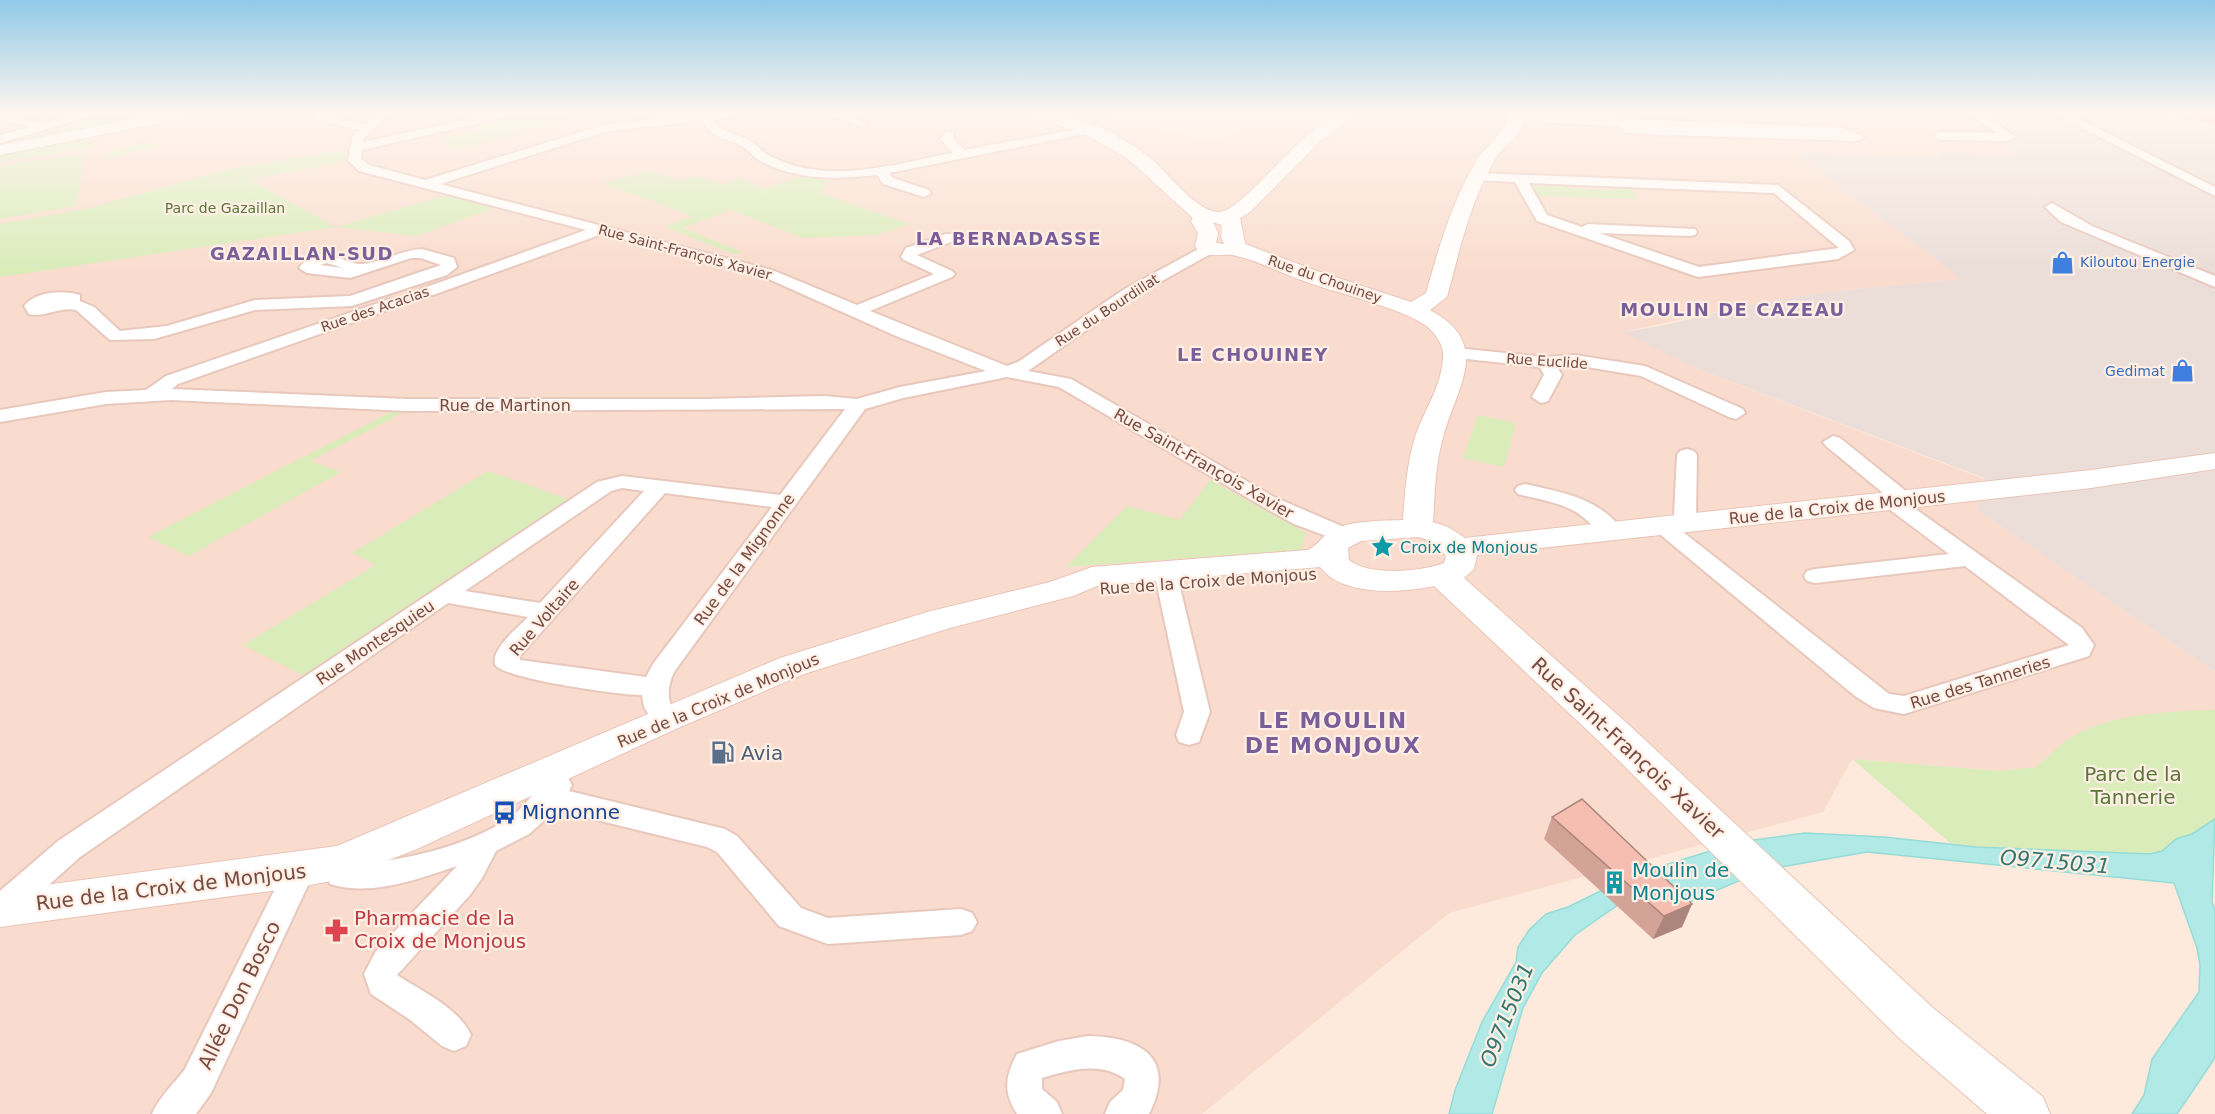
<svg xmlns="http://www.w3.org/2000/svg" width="2215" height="1114" viewBox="0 0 2215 1114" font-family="'DejaVu Sans',sans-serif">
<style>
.residential{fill:#f9dccd}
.industrial{fill:#ebded9}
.green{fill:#d9ecba}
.water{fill:#b0e9e5;stroke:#95dcd7;stroke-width:1.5}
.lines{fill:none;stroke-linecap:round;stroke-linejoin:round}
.street-casing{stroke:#e8c8bd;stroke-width:4}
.secondary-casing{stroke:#eac4b7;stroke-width:2}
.highway-casing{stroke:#d8ccca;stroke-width:3}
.street{fill:#fff;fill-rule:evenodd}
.secondary{fill:#fff;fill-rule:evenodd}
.highway{fill:#ff928c;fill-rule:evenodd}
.wall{fill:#d4a398}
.shaded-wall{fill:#ac857c}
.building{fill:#f6beb1;stroke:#ac857c;stroke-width:1.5}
.labels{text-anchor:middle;stroke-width:4.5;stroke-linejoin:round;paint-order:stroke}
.far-park-label{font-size:14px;fill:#587738;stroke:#ffefe4}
.far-street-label{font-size:14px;fill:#754a43;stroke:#ffefe4}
.far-shop-label{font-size:14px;fill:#366cbe;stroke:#ffefe4;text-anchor:start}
.street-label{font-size:16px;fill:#754a43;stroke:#ffefe4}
.culture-label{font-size:16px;fill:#0d838f;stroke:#ffefe4;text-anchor:start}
.far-district-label{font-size:18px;font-weight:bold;letter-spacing:1.5px;fill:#795e9a;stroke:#ffefe4}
.near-street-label{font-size:20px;fill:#754a43;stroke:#ffefe4}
.near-service-label{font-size:20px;fill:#4e5e75;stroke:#ffefe4;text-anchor:start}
.near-park-label{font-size:20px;fill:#587738;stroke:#ffefe4}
.near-transit-label{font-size:20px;fill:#164399;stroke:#ffefe4;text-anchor:start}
.near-culture-label{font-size:20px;fill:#0d838f;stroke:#ffefe4;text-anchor:start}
.near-health-label{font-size:20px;fill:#be3a42;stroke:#ffefe4;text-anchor:start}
.near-water-label{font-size:21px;font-style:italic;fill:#347672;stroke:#ffefe4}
.district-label{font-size:22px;font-weight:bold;letter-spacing:1.5px;fill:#795e9a;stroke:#ffefe4}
</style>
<rect width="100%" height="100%" fill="#feeadc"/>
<path class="residential" d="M0 114H1021L1030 117 1043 114H1109L1131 123 1217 141 1255 117 1313 131 1340 127 1361 114H1963L2017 155 1936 153 1962 279 1828 292 1752 304 1623 332 1695 368 1984 479 1977 510 2215 672V710L2192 711 2051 753 2038 767 1999 771 1852 759 1823 812 1449 913 1202 1114H0Z"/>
<path class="industrial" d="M1963 114H2166L2215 124V672L1977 510 1984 478 1695 368 1622 332 1661 326 1752 304 1828 292 1961 279 1795 152 1938 157 1936 152 2016 155Z"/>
<g class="green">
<path d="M99 114H169L0 148V141Z"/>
<path d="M511 114H589L456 151 436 140 483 129 473 124Z"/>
<path d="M80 137 96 147 0 162V153Z"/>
<path d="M148 142 160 146 115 157 104 153Z"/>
<path d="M343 150 346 161 250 180 336 227 447 195 495 208 416 236 336 227 0 277V224L85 209 227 170Z"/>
<path d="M85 154 76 206 0 219V166Z"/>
<path d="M650 171 678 181 696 176 722 185 739 179 765 188 802 176 830 179 820 193 910 224 877 235 804 238 730 210 682 228 743 252 734 254 665 227 693 216 602 183Z"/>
<path d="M1531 186H1567L1569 189 1614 190 1612 187H1629L1639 199 1537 196Z"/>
<path d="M393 411 404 412 310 461 341 472 189 556 148 537Z"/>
<path d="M1478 415 1516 423 1504 467 1463 458Z"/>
<path d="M488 471 571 500 307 677 243 645 376 565 352 553Z"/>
<path d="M1210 480 1306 533 1301 550 1066 567 1127 506 1180 520Z"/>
<path d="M2215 710V819L2192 834 2176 839 2162 851 2150 854 1976 847 1950 843 1852 759 1999 771 2037 767C2050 754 2064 740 2081 732 2121 713 2172 711 2215 710Z"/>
</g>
<path class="water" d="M2215 819 2212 902 2215 910V1058L2177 1114H2132L2144 1095 2152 1059 2199 992 2200 965 2197 948 2174 883 1867 852 1764 870 1671 910 1618 905 1575 935 1542 973 1523 1008 1492 1114H1449L1455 1090 1482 1022 1516 962 1518 947 1529 930 1546 914 1568 907 1633 875 1739 842 1805 833 1884 837 1976 847 2150 854 2162 851 2176 839 2192 834Z"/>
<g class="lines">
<defs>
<g id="street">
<path d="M0 114 45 123 80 114H98L0 143V135L31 127 0 120Z"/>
<path d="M378 114H390L364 138 363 142 492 114H512L506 117 362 150 361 159 369 165 425 180 607 124 705 114H739L733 117 713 120C723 135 738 132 752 142 758 146 763 153 770 156 827 186 894 164 952 153L940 138 949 131 953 132V138L964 150 1089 127V133L1085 134 889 173 893 178 929 190 931 193 924 197 883 184 877 175C835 179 801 181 762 162 754 158 748 149 740 145 722 136 714 140 702 121L608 131 440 184 772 270 857 305 934 274 904 260 901 257 906 248 946 234H956L958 237 956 240 917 255 952 271 955 274 952 277 870 311 1007 366 1018 362 1123 290 1204 246H1214L1216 249 1214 252 1135 296 1028 371 1071 379 1274 497 1353 531 1356 536 1353 541 1345 543 1294 524 1260 505 1059 387 1007 377 903 398 865 409 674 672C665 692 668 702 678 719L674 726 665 728 656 726 644 707 642 695C624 696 498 678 495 664 491 648 519 627 528 617L448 603 80 857 13 917 0 920V891L58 841 597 482 622 476 780 495 845 409 407 411 171 400 106 404 0 422V410L106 392 146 390 166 376 390 299 396 301 398 304 396 307 178 384 172 389 407 399H707L824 396 857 399 900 387 986 371 896 336 762 276 602 234 433 295H421L419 292 421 289 586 230 359 171 348 160 352 137 359 130 311 118 317 115 366 124ZM622 488 644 491 540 603 465 591 611 491ZM665 493 772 507 653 664 646 677 520 660V656Z"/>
<path d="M826 114H843L868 123 862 127Z"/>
<path d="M1971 114H1984L2015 137 2009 141 1940 140 1934 136 1940 132 1996 133Z"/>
<path d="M2055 114H2069L2215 187V196Z"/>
<path d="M1517 115 1842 127 1864 137 1858 141 1636 134 1625 132 1620 126 1513 121 1511 119Z"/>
<path d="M1478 173 1778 185 1849 241 1854 250 1838 259 1698 277 1537 221 1515 182 1473 180 1471 177ZM1529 183 1774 193 1839 248 1699 267 1599 233 1690 236 1695 235 1697 232 1695 229 1588 224 1582 227 1547 215Z"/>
<path d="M2052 203 2092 226 2215 276V287L2061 222 2045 207Z"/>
<path d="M422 249 454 258 457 267 447 275 352 306 255 310 154 339 110 340 76 310C60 306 45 318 29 314L24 306C36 291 63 290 80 295V301L94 307 120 331 167 326 255 300 350 296 441 265 421 258H411L350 278 307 273 299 268C322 238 343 266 363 264 383 262 401 250 422 249ZM327 263 343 268 320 265Z"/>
<path d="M1455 348 1546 357 1575 355 1645 366 1743 409 1745 413 1736 419 1729 417 1641 376 1575 365 1557 367 1562 375 1548 401 1541 403 1532 397 1544 375 1540 367 1449 357 1446 353Z"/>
<path d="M1833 436 1840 438 1912 496 1916 500 1910 505 2082 628 2094 645 2089 656 1904 714 1874 708 1855 696 1650 526 1653 521H1669L1889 694 1904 696 2069 645 1965 566 1815 583 1807 581 1804 576 1807 571 1815 569 1949 554 1885 506 1881 502 1888 497 1826 446 1823 442Z"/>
<path d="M1687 449 1694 451 1697 455 1696 514 1703 522 1700 527C1687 530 1681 525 1674 515L1677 455 1680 451Z"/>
<path d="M1525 484C1561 492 1600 498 1623 531L1620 536C1601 540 1591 521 1576 512 1559 502 1537 499 1518 494L1515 490 1518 486Z"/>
<path d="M1165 564 1173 566 1176 571 1210 712 1199 742 1189 745 1179 742 1176 735 1184 712 1154 571 1157 566Z"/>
<path d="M558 774 568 778 572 785 569 791 725 829 737 836 801 908 828 918 961 909 972 913 977 922 972 931 961 935 828 944 779 926 717 852 707 847 556 810 529 834 496 851 482 878 470 895 397 975C421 991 458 1007 471 1035L466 1046 454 1051 442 1046 409 1019 371 994 364 974 376 951 457 866C418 879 371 897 330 884 325 873 325 865 330 853L341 850 352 853 356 864C407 860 468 846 511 817 527 805 542 779 558 774Z"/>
<path d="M300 858 311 861 315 870 211 1093 196 1114H152C159 1097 174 1084 185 1069L289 861Z"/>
<path d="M1088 1036C1141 1037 1177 1058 1149 1114H1105L1110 1102 1123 1090 1125 1079C1100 1061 1069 1070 1042 1078V1089L1057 1102 1062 1114H1017C1003 1092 1005 1077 1017 1054L1059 1041Z"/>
</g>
<g id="secondary">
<path d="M158 114H189L181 119 0 155V145Z"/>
<path d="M1036 114C1074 111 1120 134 1149 157 1168 172 1196 213 1220 212 1243 211 1305 124 1339 114 1345 112 1353 114 1358 114L1321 141 1250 212 1240 218 1245 244 1317 271 1411 302 1426 293C1439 247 1452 201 1478 158 1488 142 1507 134 1508 114H1524C1526 136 1505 142 1496 158 1470 201 1460 249 1447 297L1430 310C1492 343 1458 385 1444 434 1435 463 1435 493 1433 522L1448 527 1465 538 2091 470 2215 453V469L2091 488 1477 555 1474 569 1464 578 1629 725 1933 1008 2043 1097 2050 1114H1987L1899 1038 1603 745 1434 586C1401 593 1343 597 1320 567L1097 586 1073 596 950 628 804 674 678 728 417 849 341 879 300 887 0 927V891L337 846 780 658 927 612 1050 582 1092 567 1308 550C1318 545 1321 538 1329 532 1349 520 1380 521 1403 520 1405 491 1407 462 1416 434 1426 407 1444 382 1443 352 1442 343 1435 334 1429 328 1407 309 1332 292 1301 280 1280 273 1259 261 1237 256 1223 252 1205 261 1195 246L1198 233 1191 221 1193 218 1127 158 1090 137 1038 117ZM1213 222 1222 225 1221 237 1224 244 1216 243 1218 233ZM1418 537C1430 540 1439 546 1446 556L1444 563C1421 572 1368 576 1349 560L1348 548 1361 541Z"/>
</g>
<path id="highway" d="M2183 114H2215V123L2185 118Z"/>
</defs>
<use href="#street" class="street-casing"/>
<use href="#secondary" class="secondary-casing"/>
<use href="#highway" class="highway-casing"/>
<use href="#street" class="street"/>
<use href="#secondary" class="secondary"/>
<use href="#highway" class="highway"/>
</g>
<path class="wall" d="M1552 817 1692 904 1682 927 1653 939 1544 839Z"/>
<path class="shaded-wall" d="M1692 904 1682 927 1653 939 1664 916Z"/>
<path class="building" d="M1582 799 1692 904 1664 916 1552 817Z"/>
<linearGradient id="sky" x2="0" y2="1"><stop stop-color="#91c9e7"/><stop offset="0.42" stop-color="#fff6ef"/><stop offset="1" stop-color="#fff6ef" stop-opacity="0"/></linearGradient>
<rect width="2215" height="270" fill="url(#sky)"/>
<defs>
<symbol id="shop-bare" viewBox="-9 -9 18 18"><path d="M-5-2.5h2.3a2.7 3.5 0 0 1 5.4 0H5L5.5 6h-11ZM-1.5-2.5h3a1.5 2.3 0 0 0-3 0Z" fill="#3f7fe0" stroke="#ffefe4" stroke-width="2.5" paint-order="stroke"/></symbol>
<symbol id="sight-bare" viewBox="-9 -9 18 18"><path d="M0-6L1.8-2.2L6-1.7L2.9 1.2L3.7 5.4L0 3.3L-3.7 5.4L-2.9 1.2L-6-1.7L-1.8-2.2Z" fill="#0f9aa8" stroke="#ffefe4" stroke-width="2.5" paint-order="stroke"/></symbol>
<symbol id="fuel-bare" viewBox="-9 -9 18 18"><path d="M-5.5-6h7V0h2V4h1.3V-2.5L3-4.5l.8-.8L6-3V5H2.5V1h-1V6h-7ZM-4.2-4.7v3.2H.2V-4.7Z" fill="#5c6f8a" stroke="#ffefe4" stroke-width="2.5" paint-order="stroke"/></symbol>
<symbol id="bus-bare" viewBox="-9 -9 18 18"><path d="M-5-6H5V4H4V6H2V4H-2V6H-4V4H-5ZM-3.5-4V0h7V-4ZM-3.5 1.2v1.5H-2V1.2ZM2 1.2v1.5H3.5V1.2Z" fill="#1a4fb4" stroke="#ffefe4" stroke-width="2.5" paint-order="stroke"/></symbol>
<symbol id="building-bare" viewBox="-9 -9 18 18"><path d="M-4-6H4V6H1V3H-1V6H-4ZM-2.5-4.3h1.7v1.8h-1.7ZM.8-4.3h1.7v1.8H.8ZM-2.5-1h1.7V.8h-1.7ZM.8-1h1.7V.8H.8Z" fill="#0f9aa8" stroke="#ffefe4" stroke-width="2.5" paint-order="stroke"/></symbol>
<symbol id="pharmacy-bare" viewBox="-9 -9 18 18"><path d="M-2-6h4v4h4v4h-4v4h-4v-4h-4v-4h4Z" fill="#e0444e" stroke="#ffefe4" stroke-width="2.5" paint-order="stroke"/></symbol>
</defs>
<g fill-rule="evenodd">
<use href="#shop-bare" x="2046" y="246" width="33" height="33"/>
<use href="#shop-bare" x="2166" y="354" width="33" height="33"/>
<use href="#sight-bare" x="1366" y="530" width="33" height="33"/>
<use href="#fuel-bare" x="706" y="736" width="33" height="33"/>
<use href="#bus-bare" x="488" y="796" width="33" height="33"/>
<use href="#building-bare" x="1598" y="866" width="33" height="33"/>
<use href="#pharmacy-bare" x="320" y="914" width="33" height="33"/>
</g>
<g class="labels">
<g class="far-park-label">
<text x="225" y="213">Parc de Gazaillan</text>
</g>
<g class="far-street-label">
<text transform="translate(685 252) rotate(15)" y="5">Rue Saint-François Xavier</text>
<text transform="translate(1325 279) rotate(19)" y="5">Rue du Chouiney</text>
<text transform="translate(375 309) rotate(-19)" y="5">Rue des Acacias</text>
<text transform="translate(1107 310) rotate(-33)" y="5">Rue du Bourdillat</text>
<text transform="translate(1547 361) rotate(4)" y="5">Rue Euclide</text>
</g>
<g class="far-shop-label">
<text x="2080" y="267">Kiloutou Energie</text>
<text x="2165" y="376" text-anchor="end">Gedimat</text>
</g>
<g class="street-label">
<text x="505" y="411">Rue de Martinon</text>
<text transform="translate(1204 463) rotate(30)" y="6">Rue Saint-François Xavier</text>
<text transform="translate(1837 507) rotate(-6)" y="6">Rue de la Croix de Monjous</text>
<text transform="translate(744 559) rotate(-54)" y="6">Rue de la Mignonne</text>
<text transform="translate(1208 581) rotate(-4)" y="6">Rue de la Croix de Monjous</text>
<text transform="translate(544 617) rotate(-49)" y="6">Rue Voltaire</text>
<text transform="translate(375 642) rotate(-34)" y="6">Rue Montesquieu</text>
<text transform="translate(1980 682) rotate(-17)" y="6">Rue des Tanneries</text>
<text transform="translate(718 700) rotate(-23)" y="6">Rue de la Croix de Monjous</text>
</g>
<g class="culture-label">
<text x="1400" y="553">Croix de Monjous</text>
</g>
<g class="far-district-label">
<text x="1009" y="245">LA BERNADASSE</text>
<text x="302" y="260">GAZAILLAN-SUD</text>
<text x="1733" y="316">MOULIN DE CAZEAU</text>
<text x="1253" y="361">LE CHOUINEY</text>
</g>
<g class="near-street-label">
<text transform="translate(1628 748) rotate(43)" y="7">Rue Saint-François Xavier</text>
<text transform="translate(171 887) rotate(-7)" y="7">Rue de la Croix de Monjous</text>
<text transform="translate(239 995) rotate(-64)" y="7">Allée Don Bosco</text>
</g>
<g class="near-service-label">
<text x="741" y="760">Avia</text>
</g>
<g class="near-park-label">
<text x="2133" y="781">Parc de la<tspan x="2133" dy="23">Tannerie</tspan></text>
</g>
<g class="near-transit-label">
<text x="522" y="819">Mignonne</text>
</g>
<g class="near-culture-label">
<text x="1632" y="877">Moulin de<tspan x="1632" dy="23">Monjous</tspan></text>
</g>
<g class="near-health-label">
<text x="354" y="925">Pharmacie de la<tspan x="354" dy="23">Croix de Monjous</tspan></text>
</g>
<g class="near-water-label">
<text transform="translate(2055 862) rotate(5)" y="7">O9715031</text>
<text transform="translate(1507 1015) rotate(-68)" y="7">O9715031</text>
</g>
<g class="district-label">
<text x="1333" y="728">LE MOULIN<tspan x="1333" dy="25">DE MONJOUX</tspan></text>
</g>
</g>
</svg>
